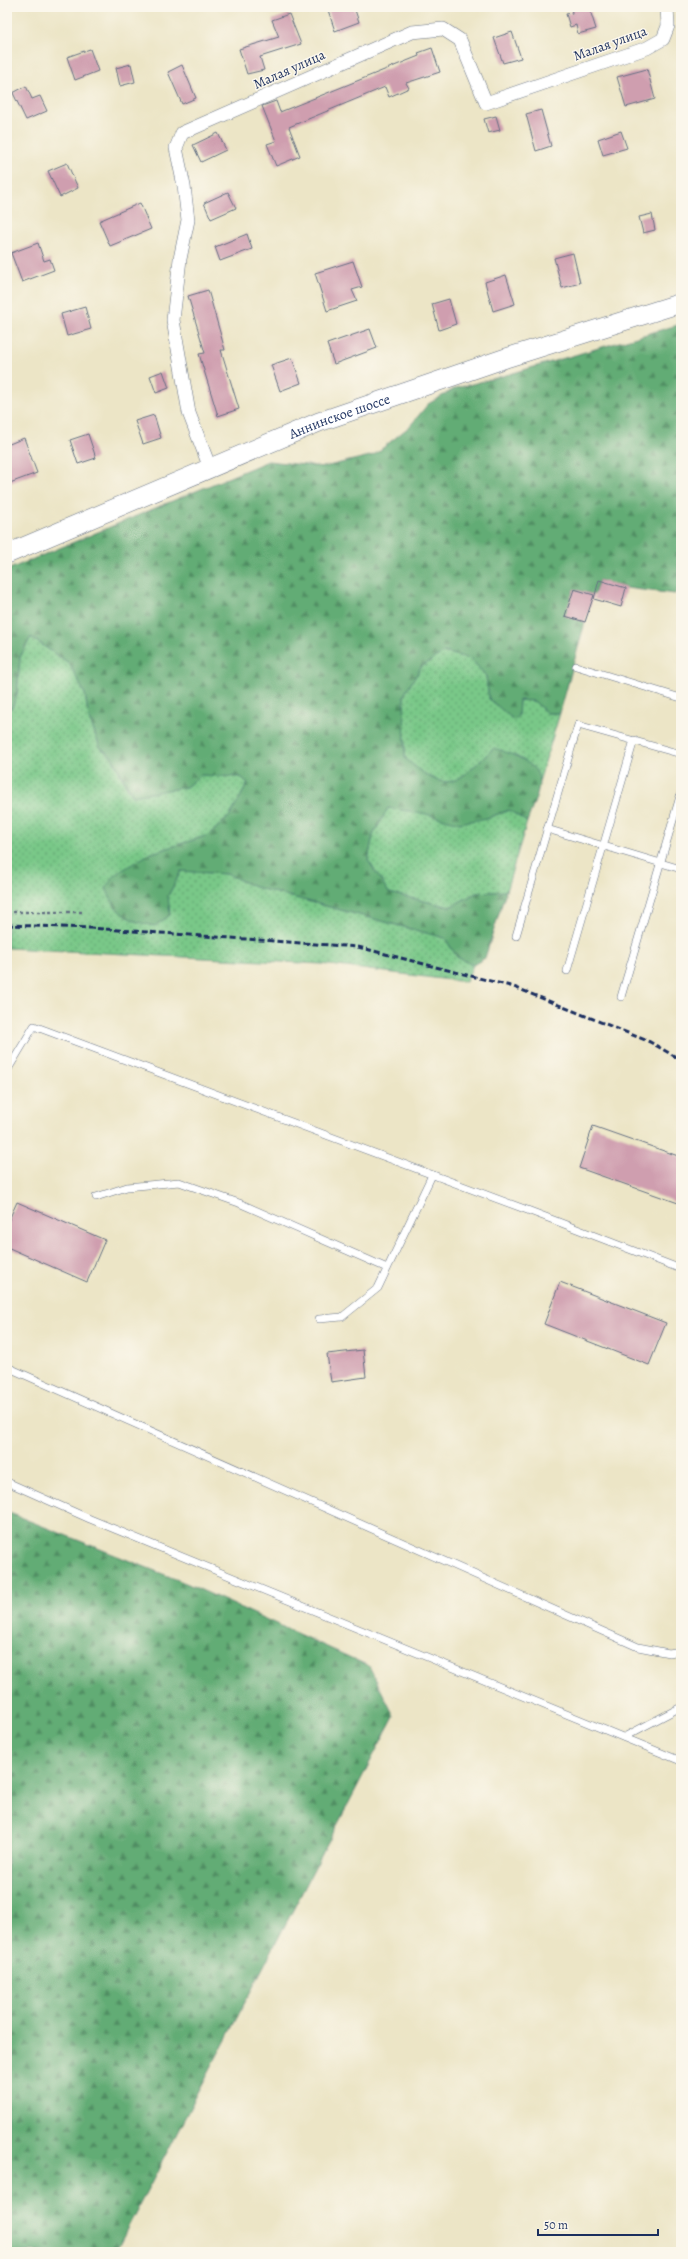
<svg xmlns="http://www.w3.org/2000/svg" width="688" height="2259" viewBox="0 0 688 2259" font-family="Alegreya,serif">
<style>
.grass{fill:url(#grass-dots);stroke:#4a7c73}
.forest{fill:url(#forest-firs);stroke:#3e6e69}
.building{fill:#cf9eaf}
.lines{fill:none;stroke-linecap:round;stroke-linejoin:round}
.lane-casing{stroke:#646f82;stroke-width:8}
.street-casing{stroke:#646f82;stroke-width:14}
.secondary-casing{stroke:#646f82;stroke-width:20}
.path{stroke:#646f82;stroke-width:2.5;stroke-dasharray:3 3;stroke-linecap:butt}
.lane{stroke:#fff;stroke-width:7}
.street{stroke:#fff;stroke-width:13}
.secondary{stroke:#fff;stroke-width:19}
.rail{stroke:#1b2f5e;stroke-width:3;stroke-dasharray:6 3;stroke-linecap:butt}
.labels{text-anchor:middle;stroke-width:3;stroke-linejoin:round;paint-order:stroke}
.street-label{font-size:14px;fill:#1b2f5e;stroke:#fbf7ec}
</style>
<defs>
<pattern id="grass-dots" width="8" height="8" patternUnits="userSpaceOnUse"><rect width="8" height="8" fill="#79c888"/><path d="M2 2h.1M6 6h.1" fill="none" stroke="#62a372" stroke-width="1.8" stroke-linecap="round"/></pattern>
<pattern id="forest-firs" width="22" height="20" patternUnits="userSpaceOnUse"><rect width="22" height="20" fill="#62ac74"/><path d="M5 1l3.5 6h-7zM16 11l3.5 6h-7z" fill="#508c62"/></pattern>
</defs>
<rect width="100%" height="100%" fill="#fbf7ec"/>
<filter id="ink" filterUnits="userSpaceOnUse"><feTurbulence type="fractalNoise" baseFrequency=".025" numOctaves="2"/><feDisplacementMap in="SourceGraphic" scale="8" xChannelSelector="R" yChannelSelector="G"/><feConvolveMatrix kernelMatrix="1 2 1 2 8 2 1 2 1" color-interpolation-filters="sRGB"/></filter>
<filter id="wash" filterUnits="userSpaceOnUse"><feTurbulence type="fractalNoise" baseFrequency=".012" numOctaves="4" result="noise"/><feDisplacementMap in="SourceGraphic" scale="16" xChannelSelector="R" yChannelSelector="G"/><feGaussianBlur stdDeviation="0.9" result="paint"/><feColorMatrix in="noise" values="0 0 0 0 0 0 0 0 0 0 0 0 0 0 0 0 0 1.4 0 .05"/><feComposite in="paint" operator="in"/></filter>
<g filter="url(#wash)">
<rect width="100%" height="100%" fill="#ece5c6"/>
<g class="grass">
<path d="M30 637 69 663 85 694 89 718 100 747 112 757 129 791 186 787 201 775 241 777 248 783 230 816 209 835 149 854 168 896 181 871 227 874 255 887 445 938 457 957 473 965 466 982 321 964 7 948V708H12L17 694 20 657Z"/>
<path d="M443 652 471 658 486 676 489 699 518 716 519 700 534 701 547 713H560L539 782 537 774 494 748C456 783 449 798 405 758L404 695 421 667Z"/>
<path d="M388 808 487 818 509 810 527 822 506 891 476 893 450 907 389 893 368 860 373 835Z"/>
</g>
<g class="forest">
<path d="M681 324V560L678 563 681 584 675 594 626 588 599 580 594 595 574 589 566 616 585 622 560 713H547L534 701 519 700 518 716 514 720 489 699 486 676 471 659 444 652 421 667 404 695 405 758C449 798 456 783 494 748 508 753 540 762 539 782 539 794 531 810 527 822L509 810 487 818 460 823 422 813 388 808 373 835 368 860 389 893 450 907 476 893 506 891 485 958 473 965 457 957 445 938 255 887 227 874 181 871 168 896 170 915 155 926C128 921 115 914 106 887L116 874 149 854 209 835 230 816 248 783 241 777 201 775 186 787 133 796 112 757 100 747 89 718 85 694 69 663 31 637 20 657 17 694 12 708H7V570L268 461 324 467 374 455 410 426 428 404 456 388 496 378Z"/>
<path d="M7 1512 188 1584 369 1666 394 1716 115 2252H7Z"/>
</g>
<g id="blocks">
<g class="building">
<path d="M327 7H354L359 22 335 31Z"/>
<path d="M571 7H589L596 29 578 34 576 25 570 27 566 14 572 13Z"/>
<path d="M289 14 301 44 260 57 264 70 247 74 239 49 279 37 272 20Z"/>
<path d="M512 32 521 58 503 63 494 38Z"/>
<path d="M432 48 440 72 406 83 409 88 389 97 385 87 289 127 300 156 276 166 267 144 276 141 262 106 276 101 280 112 419 56 418 53Z"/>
<path d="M90 49 98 71 75 80 67 57Z"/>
<path d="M131 64 135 82 120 86 116 68Z"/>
<path d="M182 65 196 98 182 104 168 72Z"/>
<path d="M647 69 655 99 626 107 617 77Z"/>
<path d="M26 86 32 99 40 96 47 111 26 120 13 93Z"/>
<path d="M541 110 551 146 536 151 526 114Z"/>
<path d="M496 116 500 130 488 133 484 119Z"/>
<path d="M621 131 627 148 603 155 598 139Z"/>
<path d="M218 133 226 150 201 162 193 145Z"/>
<path d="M67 163 78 188 60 197 48 171Z"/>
<path d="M228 192 236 208 211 219 204 203Z"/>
<path d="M140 203 151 229 110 246 99 221Z"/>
<path d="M652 214 655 230 643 233 639 217Z"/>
<path d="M247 234 252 249 220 261 215 247Z"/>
<path d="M38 243 44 261 50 259 54 270 22 282 11 253Z"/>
<path d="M573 253 580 283 562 288 554 258Z"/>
<path d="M353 261 362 287 352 290 357 301 327 311 315 273Z"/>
<path d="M506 275 515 304 493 311 485 282Z"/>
<path d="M208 290 225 350H221L239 409 218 416 199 354 205 353 188 296Z"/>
<path d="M449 299 456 324 439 330 432 304Z"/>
<path d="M85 307 91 329 67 336 61 314Z"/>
<path d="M370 329 377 348 334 364 327 344Z"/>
<path d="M292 358 301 383 280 391 271 365Z"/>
<path d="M163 371 169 388 156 393 150 376Z"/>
<path d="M154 415 161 438 143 444 135 421Z"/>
<path d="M88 434 96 458 78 464 70 440Z"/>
<path d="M24 438 37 473 7 484V445Z"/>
<path d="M599 580 626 588 621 607 594 599Z"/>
<path d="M574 589 594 595 585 622 565 616Z"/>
<path d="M593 1126 681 1157V1204L579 1168Z"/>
<path d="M17 1202 105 1240 87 1282 7 1247V1224Z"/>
<path d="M560 1282 666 1323 649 1365 544 1324Z"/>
<path d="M363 1350 366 1377 331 1382 327 1354Z"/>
</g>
</g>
</g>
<g filter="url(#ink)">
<use href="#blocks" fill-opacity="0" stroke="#646f82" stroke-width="1"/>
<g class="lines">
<defs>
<g id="lane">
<path d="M576 666 681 698"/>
<path d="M547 829 681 869"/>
<path d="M516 936 578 725 681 754"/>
<path d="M567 971 634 740"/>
<path d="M621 997 681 793"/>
<path d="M7 1071 34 1026 530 1211 681 1269"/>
<path d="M96 1197 127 1187 179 1182 239 1203 387 1268"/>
<path d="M319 1319 342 1317 378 1288 432 1175"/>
<path d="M7 1367 638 1647 669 1653 681 1651"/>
<path d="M7 1482 90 1519 681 1761"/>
<path d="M624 1737 681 1707"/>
</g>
<path id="street" d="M210 468 189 413 173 320 180 259 188 220 184 186 176 148 182 133 412 32 443 29 460 40 486 103 647 48 663 39 668 26 667 7"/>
<g id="secondary">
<path id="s1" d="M7 554 319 422 506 358 681 303"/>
</g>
</defs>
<use href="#lane" class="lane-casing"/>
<use href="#street" class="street-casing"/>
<use href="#secondary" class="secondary-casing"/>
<path class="path" d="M7 912H85"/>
<use href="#lane" class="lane"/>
<use href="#street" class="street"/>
<use href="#secondary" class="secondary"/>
<path class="rail" d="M7 925 90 928 358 947 514 987 650 1042 681 1060"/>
</g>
</g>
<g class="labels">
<g class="street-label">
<text transform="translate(610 43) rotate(-20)" y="5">Малая улица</text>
<text transform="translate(289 69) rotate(-24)" y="5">Малая улица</text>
<text dy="5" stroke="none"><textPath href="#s1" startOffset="360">Аннинское шоссе</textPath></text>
</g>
</g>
<rect width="688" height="2259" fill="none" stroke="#fbf7ec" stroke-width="24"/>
<path d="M538 2229v6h120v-6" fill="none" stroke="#1b2f5e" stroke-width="2"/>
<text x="544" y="2229" font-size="12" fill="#1b2f5e" stroke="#fbf7ec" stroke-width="3" paint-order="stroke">50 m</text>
</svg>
